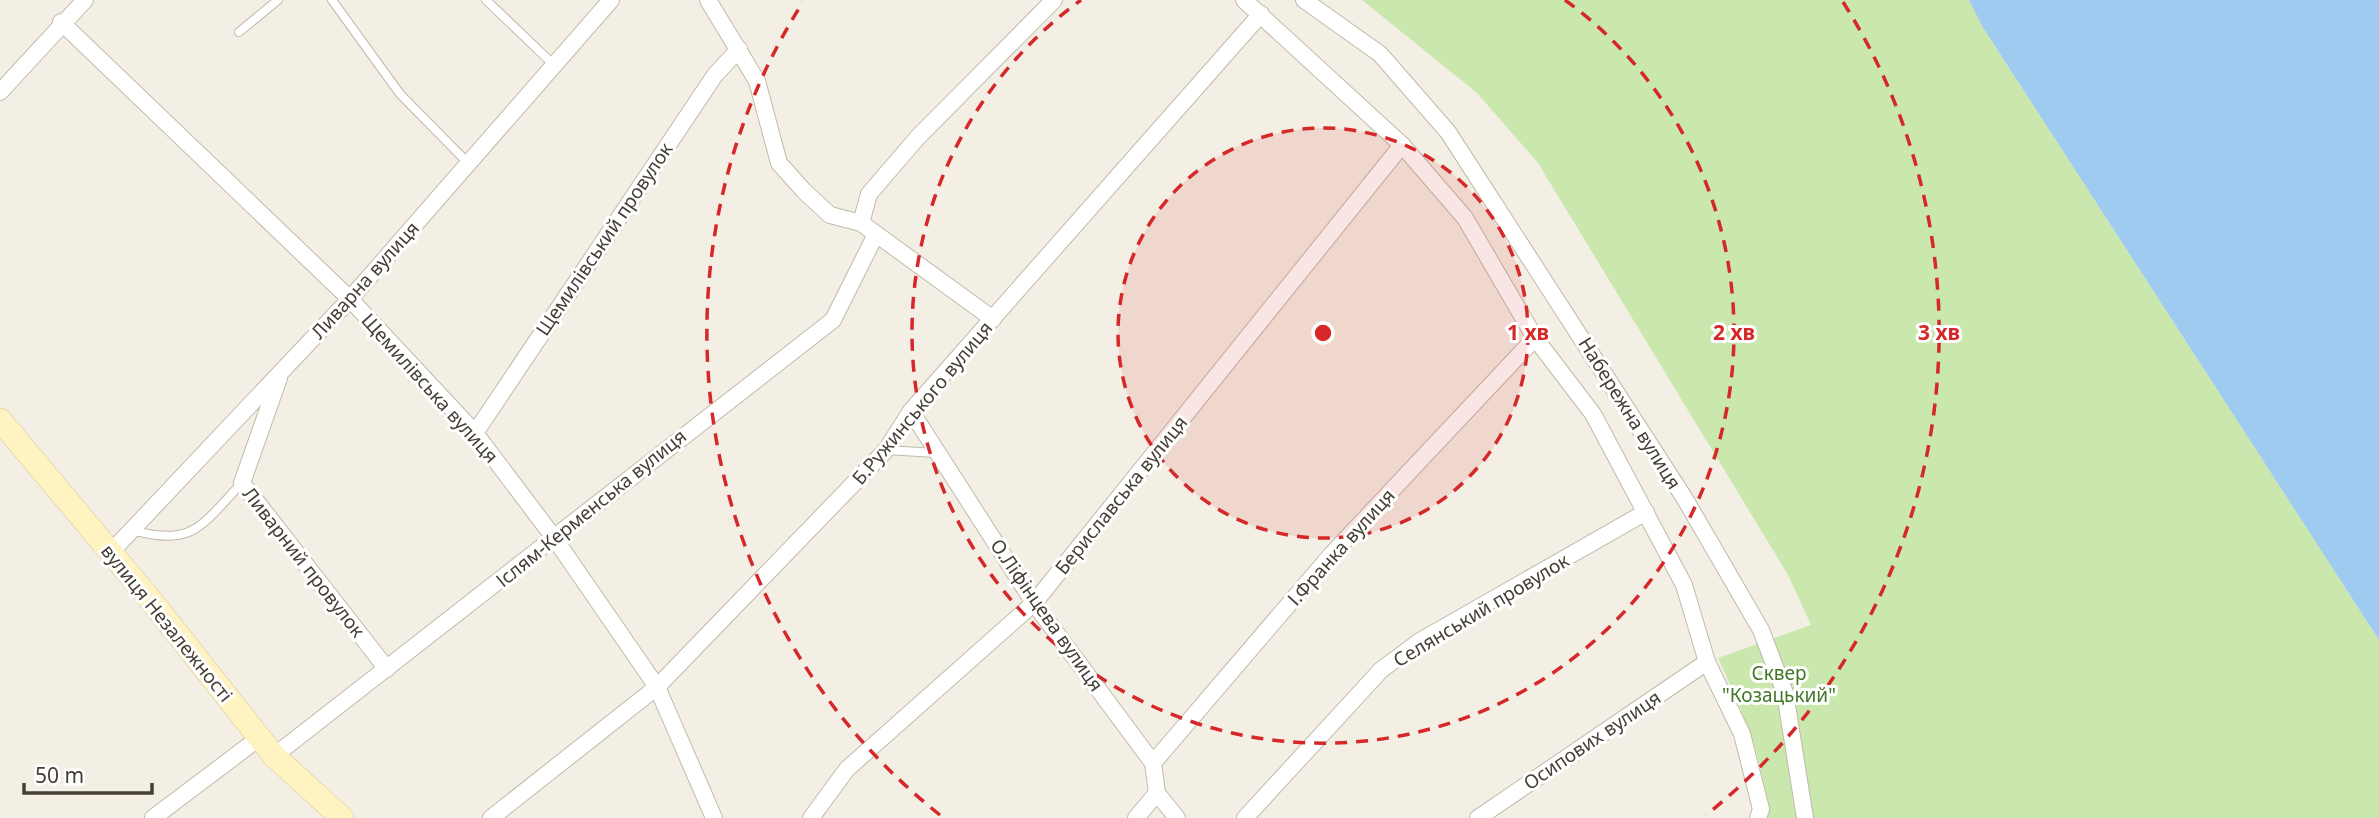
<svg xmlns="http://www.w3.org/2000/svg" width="2379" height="818" viewBox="0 0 2379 818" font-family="'Noto Sans',sans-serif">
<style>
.green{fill:#cae8ad}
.water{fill:#a0cbf1}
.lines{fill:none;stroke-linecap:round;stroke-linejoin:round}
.lane-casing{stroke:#c1baaa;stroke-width:10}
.street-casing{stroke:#c1baaa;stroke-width:18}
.secondary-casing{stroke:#d3c594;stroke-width:24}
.lane{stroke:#fff;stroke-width:8}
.street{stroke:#fff;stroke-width:16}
.secondary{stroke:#fff3c2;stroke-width:23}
.ring{fill:none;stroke:#d62828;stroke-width:3.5;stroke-dasharray:12 9}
.labels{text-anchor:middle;stroke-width:6;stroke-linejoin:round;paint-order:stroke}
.street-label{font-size:19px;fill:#453f34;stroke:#fff}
.park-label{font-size:19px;fill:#417727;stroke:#fff}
.centre{fill:#d62828;stroke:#fff;stroke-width:3.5}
.ring-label{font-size:21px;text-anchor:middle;font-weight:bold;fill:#d62828;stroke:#fff;stroke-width:6;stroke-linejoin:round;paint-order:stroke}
</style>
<rect width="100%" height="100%" fill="#f3efe5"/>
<path class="green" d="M1362 0H1969L1982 26 2379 640V818H1766C1767 761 1741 709 1718 658L1811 625 1788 575 1538 163 1477 93Z"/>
<path class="water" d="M1969 0H2379V640L1982 26Z"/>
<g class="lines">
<defs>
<g id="lane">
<path d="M332 0 400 94 468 163"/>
<path d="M486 0 554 65"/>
<path d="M239 32 278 0"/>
<path d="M886 450 936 453"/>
<path d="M132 530C194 548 202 524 242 483"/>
</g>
<g id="street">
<path d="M708 0 757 81 779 163 804 191 830 215 861 223 993 319"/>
<path d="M1244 0 1402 145 1465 218 1535 338 1593 414 1684 585 1707 662 1742 734 1761 809 1758 818"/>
<path d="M1304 0 1380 54 1448 132 1685 499 1761 630 1785 693 1805 818"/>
<path d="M61 22 350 299 475 433 555 539 657 687 714 818"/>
<path d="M0 92 85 0"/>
<path d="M861 223 869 194 918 137 1054 0"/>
<path d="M279 378 242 483 387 669"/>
<path d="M911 411 1034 603 1153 763 1157 793 1177 818"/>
<path d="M475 433 715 75 739 49"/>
<path d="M111 552 350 299 611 0"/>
<path d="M274 756 833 320 876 234"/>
<path d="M1153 763 1331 555 1535 338"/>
<path d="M153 818 259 738"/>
<path d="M491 818 657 687 886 450 911 411 1261 14"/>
<path d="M811 818 847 769 1034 603 1402 145"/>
<path d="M1136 818 1157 793"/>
<path d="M1245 818 1381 670 1420 641 1646 512"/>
<path d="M1478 818 1707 662"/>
</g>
<path id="secondary" d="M0 420 149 598 274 756 342 818"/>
</defs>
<use href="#lane" class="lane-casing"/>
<use href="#street" class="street-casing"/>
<use href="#secondary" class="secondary-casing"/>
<use href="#lane" class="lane"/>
<use href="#street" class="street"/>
<use href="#secondary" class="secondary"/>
</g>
<circle cx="1323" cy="333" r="205" fill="#d62828" fill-opacity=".12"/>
<g class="ring">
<circle cx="1323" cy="333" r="205"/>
<path d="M1565 0A411 411 0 1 1 1081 0"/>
<path d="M940 815A616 616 0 0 1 803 2M1843 2A616 616 0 0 1 1706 815"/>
</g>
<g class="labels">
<g class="street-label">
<text transform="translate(604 239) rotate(-56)" y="7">Щемилівський провулок</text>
<text transform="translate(365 280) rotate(-48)" y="7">Ливарна вулиця</text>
<text transform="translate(430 388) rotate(48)" y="7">Щемилівська вулиця</text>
<text transform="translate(922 403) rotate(-50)" y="7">Б.Ружинського вулиця</text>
<text transform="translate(1630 413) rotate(58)" y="7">Набережна вулиця</text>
<text transform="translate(1121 495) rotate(-51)" y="7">Бериславська вулиця</text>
<text transform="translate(591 508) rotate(-39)" y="7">Іслям-Керменська вулиця</text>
<text transform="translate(1341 547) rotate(-48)" y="7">І.Франка вулиця</text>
<text transform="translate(304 562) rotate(52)" y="7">Ливарний провулок</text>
<text transform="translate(1481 610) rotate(-31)" y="7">Селянський провулок</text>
<text transform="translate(1047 615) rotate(55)" y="7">О.Ліфінцева вулиця</text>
<text transform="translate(167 623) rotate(51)" y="7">вулиця Незалежності</text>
<text transform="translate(1592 740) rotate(-34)" y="7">Осипових вулиця</text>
</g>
<g class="park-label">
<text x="1779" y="680">Сквер<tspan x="1779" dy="22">"Козацький"</tspan></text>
</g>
</g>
<circle cx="1323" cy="333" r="10" class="centre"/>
<g class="ring-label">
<text x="1528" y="340">1 хв</text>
<text x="1734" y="340">2 хв</text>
<text x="1939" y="340">3 хв</text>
</g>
<path d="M24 783v10h128v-10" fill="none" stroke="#453f34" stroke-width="3.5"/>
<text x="35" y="783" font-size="21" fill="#453f34" stroke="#ffffff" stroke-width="5" paint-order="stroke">50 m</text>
</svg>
